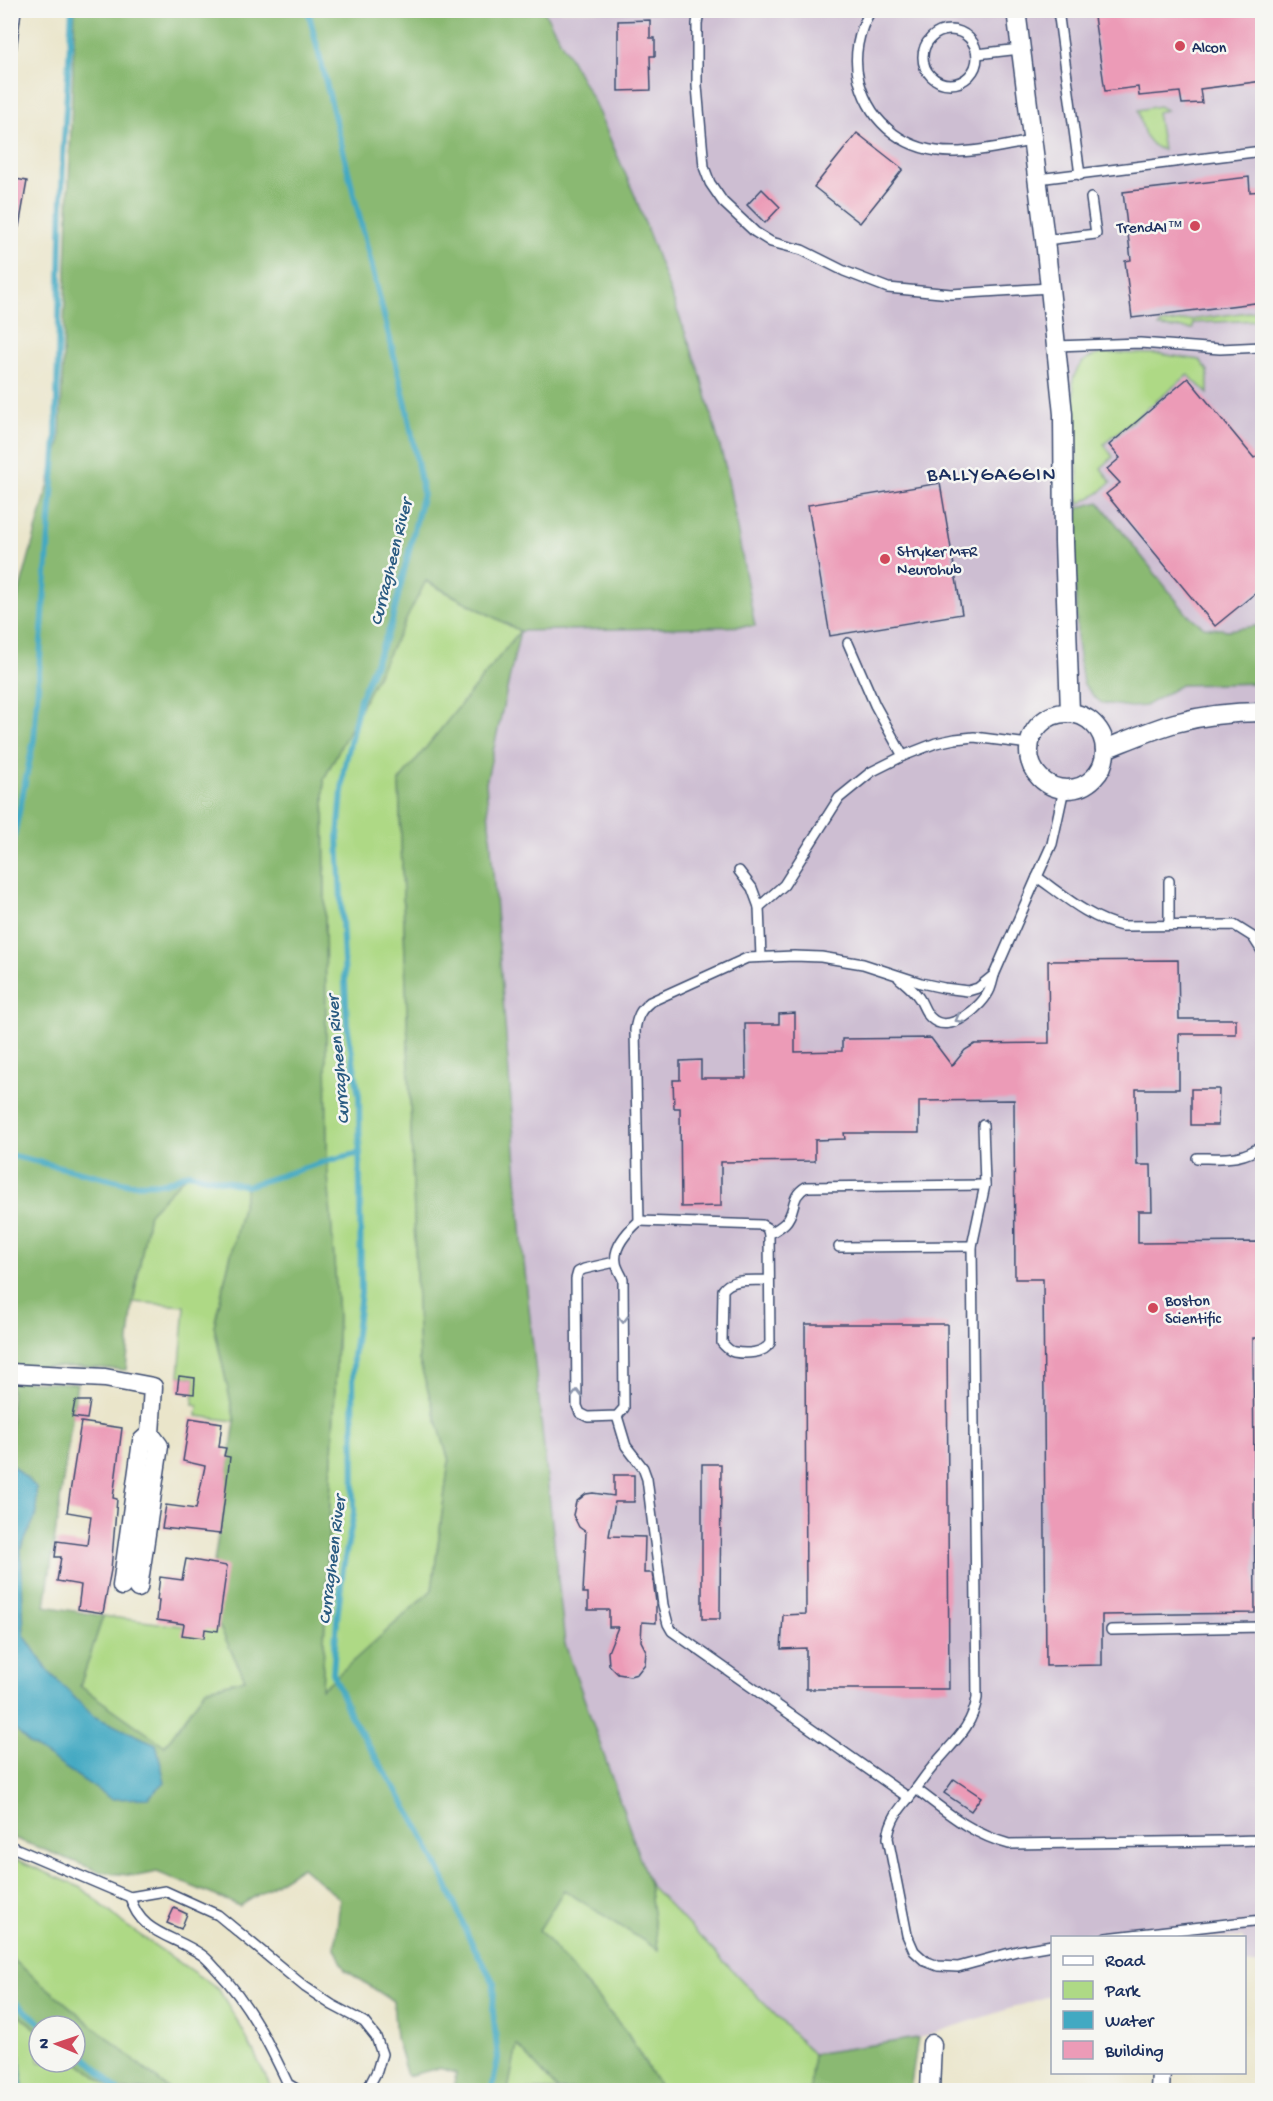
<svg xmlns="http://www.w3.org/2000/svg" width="1273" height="2101" viewBox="0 0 1273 2101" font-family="'Gochi Hand',sans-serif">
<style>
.industrial{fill:#cdbed2}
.green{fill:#aed985;stroke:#648472;stroke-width:1.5}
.forest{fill:#8ab972;stroke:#527468;stroke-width:1.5;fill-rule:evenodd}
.water{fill:#42a9c2;stroke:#2e6c90;stroke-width:1.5}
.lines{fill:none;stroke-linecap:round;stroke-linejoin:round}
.stream{stroke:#42a9c2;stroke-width:6}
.building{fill:#ec9bb7}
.service-casing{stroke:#3a4a6e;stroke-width:12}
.minor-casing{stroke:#3a4a6e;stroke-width:21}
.service{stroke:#fff;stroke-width:9}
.minor{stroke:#fff;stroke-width:18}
.oneway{stroke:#8d97ae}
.poi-dot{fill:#d1495b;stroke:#f6f6f2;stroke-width:2}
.labels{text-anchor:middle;stroke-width:5;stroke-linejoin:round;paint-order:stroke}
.poi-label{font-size:16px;fill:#1b2f5e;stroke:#f6f6f2;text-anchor:start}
.water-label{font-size:18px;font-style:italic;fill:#295a81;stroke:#f6f6f2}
.quarter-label{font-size:20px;letter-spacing:1.5px;fill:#1b2f5e;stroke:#f6f6f2}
</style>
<rect width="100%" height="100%" fill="#f6f6f2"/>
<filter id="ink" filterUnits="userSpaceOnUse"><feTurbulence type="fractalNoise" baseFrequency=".0167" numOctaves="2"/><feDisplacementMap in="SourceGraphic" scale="12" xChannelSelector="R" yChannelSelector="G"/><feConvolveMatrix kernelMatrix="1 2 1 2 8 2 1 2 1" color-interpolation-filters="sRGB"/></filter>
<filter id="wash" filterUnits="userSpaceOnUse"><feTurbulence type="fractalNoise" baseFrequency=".008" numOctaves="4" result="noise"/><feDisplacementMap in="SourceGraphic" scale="24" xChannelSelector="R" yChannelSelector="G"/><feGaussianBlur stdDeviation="1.35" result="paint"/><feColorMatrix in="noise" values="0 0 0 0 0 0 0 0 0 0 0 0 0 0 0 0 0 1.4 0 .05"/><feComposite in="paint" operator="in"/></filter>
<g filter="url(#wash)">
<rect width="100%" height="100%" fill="#eae5ca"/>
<path class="industrial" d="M544 11H1262V1965L1245 1963 1244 1938H1052V1995L918 2038 813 2054 649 1884 565 1644 523 1253 486 783 520 631 755 626 726 469 700 373 594 102Z"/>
<g class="green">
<path d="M1159 106 1166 110 1157 112 1163 150C1143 144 1143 128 1138 110Z"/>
<path d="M1262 310V320L1193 323V329L1159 327 1161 324Z"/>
<path d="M1107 353 1160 354 1200 360 1208 371V394L1188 375 1104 444 1113 457 1101 468 1111 482 1099 493 1079 504 1073 379C1080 360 1087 356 1107 353Z"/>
<path d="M425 581 520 631 399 782 419 1360 449 1461 432 1590 322 1690 338 1316 327 1161 324 779Z"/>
<path d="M188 1173 247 1186 214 1326 235 1421 197 1416 198 1406 193 1405 195 1378 179 1376 185 1306 133 1302 149 1213Z"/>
<path d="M208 1603 245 1679 206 1689 165 1746 80 1686 103 1616 205 1629Z"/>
<path d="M10 1857 82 1888 124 1924 219 1990 241 2027 271 2087 268 2090H170L11 1958Z"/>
<path d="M649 1884 813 2054 810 2090H661L627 2033 539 1930 564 1889 658 1949Z"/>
<path d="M10 2009 39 2031V2062H75V2060L114 2090H27L23 2087 20 2056 11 2053Z"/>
<path d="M517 2044 558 2090H508Z"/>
</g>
<g class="forest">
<path d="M75 11H544L594 102 635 196 700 373 726 469 755 626 520 631 486 783 523 1253 565 1644 649 1884 658 1950 564 1890 539 1930 627 2033 661 2090H558L517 2045 508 2090H453L456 2073 439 2068 407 2076 396 2038 393 2001 345 1970 335 1948 340 1899 302 1867 240 1906 157 1872 137 1876 101 1872 11 1837V1381L77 1383 45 1606 103 1616 80 1686 165 1746 206 1689 245 1679 208 1603 235 1421 214 1326 247 1186 188 1173 149 1213 133 1302 126 1370 80 1367H11L10 626 60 443ZM426 581 520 631 399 781 419 1360 449 1461 432 1590 322 1689 338 1316 327 1161 324 779Z"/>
<path d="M1099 502 1187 614 1204 627 1228 630 1262 625V683L1181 685 1145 706 1131 707 1102 703 1094 697 1083 683 1077 642 1074 518 1080 507Z"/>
<path d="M11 1958 170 2090H114L75 2060V2026H39V2031L11 2009Z"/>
<path d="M918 2038 910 2090H810L813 2054Z"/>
</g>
<g class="water">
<path d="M11 1464 36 1487 37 1513 21 1549 24 1635 48 1671 93 1716 156 1744 165 1782 148 1798 111 1799 30 1744 11 1726Z"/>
<path d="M11 2053 20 2056 23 2087 27 2090H11Z"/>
</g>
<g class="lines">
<g class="stream">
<path d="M308 10 406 404 423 493 391 625 360 699 344 769 338 837 347 1024 359 1096 361 1293 353 1357 354 1513 343 1568 337 1619 333 1673 350 1715 417 1824 446 1883 468 1936 494 1983 493 2012 498 2058 492 2090"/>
<path d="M10 856 34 739 56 439 63 157 72 10"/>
<path d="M10 1155 130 1184 165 1183 188 1173 247 1186 327 1161 360 1153"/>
<path d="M10 1998 44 2026"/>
<path d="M75 2050 91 2062 117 2090"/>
</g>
</g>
<g id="blocks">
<g class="building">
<path d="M1093 10H1263V81L1200 89 1202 103 1182 104 1180 92 1139 96 1138 87 1105 91Z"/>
<path d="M650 20V38H655V56H650L651 90 618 91V21Z"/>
<path d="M857 133 903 169 860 223 814 187Z"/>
<path d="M1249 177 1250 192 1263 191V302L1132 318 1125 261 1131 260 1123 192Z"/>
<path d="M10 178 27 181 19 227 10 226Z"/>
<path d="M762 189 780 207 765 223 747 205Z"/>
<path d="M1188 378 1254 458 1263 451V587L1215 626 1106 494 1120 483 1107 469 1120 458 1109 445Z"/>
<path d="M940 483 962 614 830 636 808 505Z"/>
<path d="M1178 960 1179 1019H1236V1034H1179V1089H1136L1137 1165H1151L1152 1211H1138V1243L1263 1242V1338H1253L1255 1613 1102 1615V1665L1046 1666 1043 1279H1015L1014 1100 919 1101V1133H844L845 1139 815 1140V1161L721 1162V1206L681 1207 680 1108H674L673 1080H680V1061L701 1060V1078H746L745 1024H779V1014L795 1013V1052L842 1051V1039L931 1038 952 1066 965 1050 975 1044 1049 1043 1048 961Z"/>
<path d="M1191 1089H1219L1218 1125H1191Z"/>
<path d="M805 1324H947L949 1689H806V1648L781 1649 783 1615 806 1614Z"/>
<path d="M179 1376 195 1378 194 1394 177 1392Z"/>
<path d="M75 1401H90L87 1419 72 1417Z"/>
<path d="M190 1418 222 1423 219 1447 226 1448 224 1456 230 1457 220 1534 162 1528 166 1505 196 1509 205 1466 183 1461Z"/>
<path d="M81 1422 122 1428 113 1498 117 1499 111 1570 103 1613 78 1609 81 1585 57 1581 61 1557H55L57 1541 87 1545 91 1516 67 1512Z"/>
<path d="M702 1464H721L720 1619H702Z"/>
<path d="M614 1475H634V1502H615L609 1536 645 1537 644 1573H652L656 1602V1623L642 1622 641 1641 646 1651 645 1664 637 1674 630 1676 618 1674 609 1665 608 1652 618 1627H609V1610H588V1593H583L586 1532 579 1527 573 1515 576 1502 586 1494 593 1493 614 1496Z"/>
<path d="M186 1559 227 1566 218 1631 205 1629 204 1638 182 1635 184 1624 157 1620 159 1600H157L160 1577 182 1580Z"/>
<path d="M954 1779 981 1797 971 1811 944 1793Z"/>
<path d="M174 1908 187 1914 181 1929 167 1923Z"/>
</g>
</g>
</g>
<g filter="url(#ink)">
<use href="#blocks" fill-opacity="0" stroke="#3a4a6e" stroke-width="1.5"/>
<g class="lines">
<defs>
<g id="service">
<path d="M699 10 697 24V86L704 167 710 183 723 202 755 232 771 242 802 250 844 271 888 288 951 294 1050 288"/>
<path d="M871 10C858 31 853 57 859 81 871 126 908 153 955 152 980 152 1007 145 1032 141"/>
<path d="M1058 10 1080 175"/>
<circle cx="950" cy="57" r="27"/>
<path d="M977 54 1020 49"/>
<path d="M10 58 16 10"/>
<path d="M1038 179 1262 151"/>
<path d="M1045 240 1096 234 1091 198"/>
<path d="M1056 346 1140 343 1220 349 1262 347"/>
<path d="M848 643 875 705 903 756"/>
<path d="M1064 789 1052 844 1037 877C1064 896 1090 919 1122 926L1234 925 1253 937 1262 951"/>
<path d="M739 871 752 888 759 907"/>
<path d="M1169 881V925"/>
<path d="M761 957 759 907 784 885 839 798 871 772 903 756 936 743 955 739 974 737 1029 744"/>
<path d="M899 978C906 984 914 990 919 998 923 1004 925 1013 931 1018 949 1036 983 1006 990 989 992 984 993 979 994 975"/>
<path d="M983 1125 985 1185 972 1246 977 1698C972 1728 954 1741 935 1764 927 1773 920 1784 912 1794 900 1808 890 1819 888 1838L907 1935 914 1951 925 1961 938 1966 958 1967 1017 1951 1052 1945"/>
<path d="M1197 1158C1221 1158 1243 1161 1262 1145"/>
<path d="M639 1221 762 1225 767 1228 769 1234"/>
<path d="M839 1247 972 1246"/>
<path d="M615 1262 584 1269 578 1272 576 1279 577 1406 580 1413 588 1417 617 1416 624 1408 623 1279C621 1274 616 1267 616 1262 613 1246 629 1230 639 1221L635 1030C637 1017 640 1010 650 1002L747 958 794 956 821 957 863 964 921 983 944 988 968 991 978 988 994 975 1037 877"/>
<path d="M769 1280C754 1281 732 1277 723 1290L722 1343C726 1347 729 1351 734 1352 745 1354 764 1354 770 1343L769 1234C774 1231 781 1227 785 1223 797 1211 789 1197 806 1187L985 1185"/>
<path d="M617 1416 626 1446 643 1468 647 1479 663 1605 668 1624 672 1631 909 1798"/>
<path d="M1111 1630 1262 1627"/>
<path d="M916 1789C947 1812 971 1834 1009 1844L1226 1841 1256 1840 1262 1838"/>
<path d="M10 1846 130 1897 165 1891 218 1915 305 1987 332 2005 364 2022 376 2037 382 2054 377 2071 367 2090"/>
<path d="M130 1897C141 1935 172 1934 202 1955 208 1959 213 1966 218 1971 249 2003 269 2044 288 2084L298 2090"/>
<path d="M1106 1938 1262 1920"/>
</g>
<g id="minor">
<path d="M1016 10 1045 240 1063 414 1064 542 1070 712"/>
<circle cx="1067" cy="751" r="38"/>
<path d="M1105 749C1128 740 1151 730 1175 723 1204 715 1233 712 1262 712"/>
<path d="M10 1373 105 1378 153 1387 150 1434 159 1446 138 1588"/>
<path d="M122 1586 142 1441 150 1434"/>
<path d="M930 2090 932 2044"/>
<path d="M1160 2090 1161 2072"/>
</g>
</defs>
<use href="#service" class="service-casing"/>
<use href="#minor" class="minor-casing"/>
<use href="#service" class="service"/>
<use href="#minor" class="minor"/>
</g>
<defs><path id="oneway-chevron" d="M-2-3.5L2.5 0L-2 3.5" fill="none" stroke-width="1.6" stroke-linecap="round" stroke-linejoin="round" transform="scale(1.5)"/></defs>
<g class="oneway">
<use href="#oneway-chevron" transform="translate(959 1019) rotate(150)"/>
<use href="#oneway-chevron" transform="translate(623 1319) rotate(89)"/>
<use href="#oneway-chevron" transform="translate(577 1394) rotate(-90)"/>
</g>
</g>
<g class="poi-dot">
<circle cx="1180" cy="46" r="6"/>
<circle cx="1195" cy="226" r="6"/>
<circle cx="885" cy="559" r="6"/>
<circle cx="1153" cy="1308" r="6"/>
</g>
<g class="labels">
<g class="poi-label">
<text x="1192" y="52">Alcon</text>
<text x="1183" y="232" text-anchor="end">TrendAI™</text>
<text x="897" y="556">Stryker MFR<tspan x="897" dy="18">Neurohub</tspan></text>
<text x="1165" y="1305">Boston<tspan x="1165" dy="18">Scientific</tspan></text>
</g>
<g class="water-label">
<text transform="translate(390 562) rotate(-76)" y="6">Curragheen River</text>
<text transform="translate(337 1060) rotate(-95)" y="6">Curragheen River</text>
<text transform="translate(331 1560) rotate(-83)" y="6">Curragheen River</text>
</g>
<g class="quarter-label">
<text x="992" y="480">BALLYGAGGIN</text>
</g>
</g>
<rect width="1273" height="2101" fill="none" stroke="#f6f6f2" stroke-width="36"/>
<rect x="1051" y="1936" width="195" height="138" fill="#f6f6f2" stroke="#9ea6b7" stroke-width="1.5"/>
<rect x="1063" y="1956" width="30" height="9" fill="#ffffff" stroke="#9ea6b7" stroke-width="1.5"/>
<text x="1105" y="1966" font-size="18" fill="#1b2f5e">Road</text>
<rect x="1063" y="1981" width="30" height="18" fill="#aed985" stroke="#9ea6b7" stroke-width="1.5"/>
<text x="1105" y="1996" font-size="18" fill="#1b2f5e">Park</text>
<rect x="1063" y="2011" width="30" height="18" fill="#42a9c2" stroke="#9ea6b7" stroke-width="1.5"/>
<text x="1105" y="2026" font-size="18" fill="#1b2f5e">Water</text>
<rect x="1063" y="2041" width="30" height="18" fill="#ec9bb7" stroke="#9ea6b7" stroke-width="1.5"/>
<text x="1105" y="2056" font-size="18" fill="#1b2f5e">Building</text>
<g transform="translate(57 2044) rotate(272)"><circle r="28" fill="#f6f6f2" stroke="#9ea6b7" stroke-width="1.5"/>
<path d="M0-4.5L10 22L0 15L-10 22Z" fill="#d1495b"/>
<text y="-9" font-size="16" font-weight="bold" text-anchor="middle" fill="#1b2f5e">N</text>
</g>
</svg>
